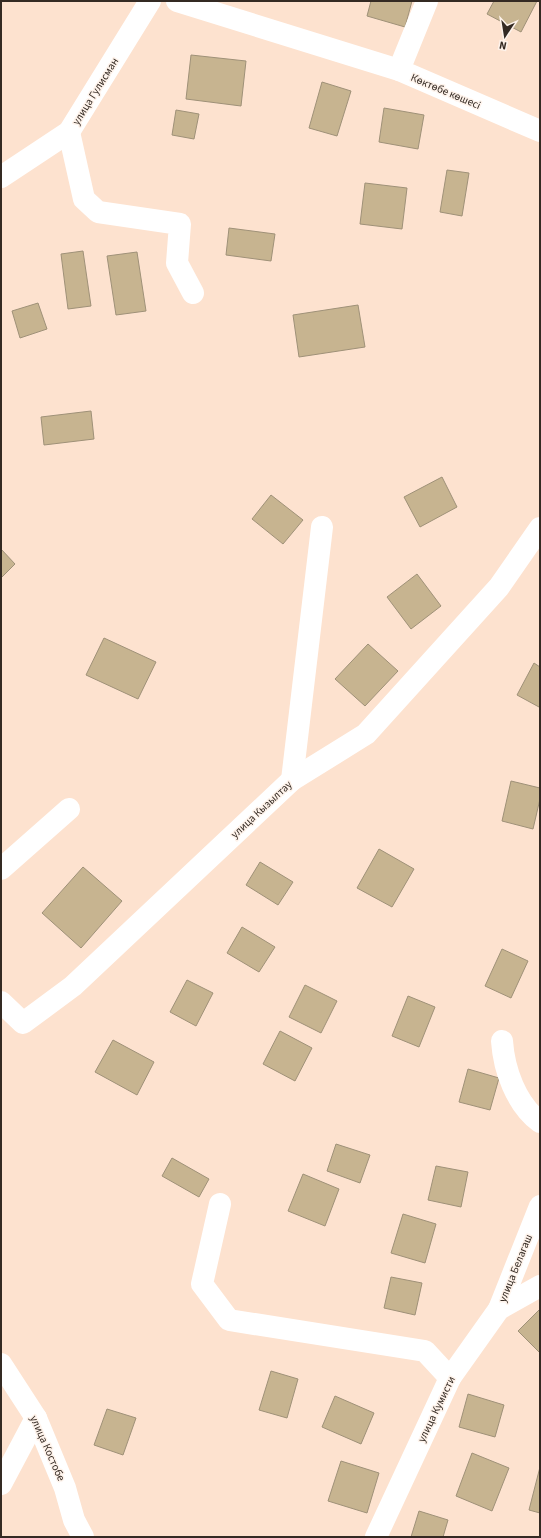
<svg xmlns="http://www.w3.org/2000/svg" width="541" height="1538" viewBox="0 0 541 1538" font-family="'Source Sans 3',sans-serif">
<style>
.building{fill:#c7b490;stroke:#9f9178}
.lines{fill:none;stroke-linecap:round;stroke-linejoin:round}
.minor{stroke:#fff;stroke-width:22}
.labels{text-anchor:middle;stroke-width:3;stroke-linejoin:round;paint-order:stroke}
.street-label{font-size:11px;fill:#342a23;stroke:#fef3eb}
</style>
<rect width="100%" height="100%" fill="#fde2cf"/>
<g class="building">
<path d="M371 1H412L405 27 367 16Z"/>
<path d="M494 1H537L521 32 487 14Z"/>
<path d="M191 55 246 61 241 106 186 99Z"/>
<path d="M322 82 351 91 337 136 309 128Z"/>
<path d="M384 108 424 115 418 149 379 142Z"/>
<path d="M176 110 199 114 194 139 172 135Z"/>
<path d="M447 170 469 173 462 216 440 212Z"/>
<path d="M365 183 407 188 402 229 360 224Z"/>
<path d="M229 228 275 234 271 261 226 255Z"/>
<path d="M83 251 91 306 68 309 61 254Z"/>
<path d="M137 252 146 311 116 315 107 256Z"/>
<path d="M38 303 47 329 20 338 12 311Z"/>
<path d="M358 305 365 347 299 357 293 315Z"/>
<path d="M91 411 94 439 44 445 41 417Z"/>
<path d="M442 477 457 507 420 527 404 497Z"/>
<path d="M271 495 303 520 283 544 252 519Z"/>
<path d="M1 549 15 564 1 578Z"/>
<path d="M417 574 441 606 411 629 387 597Z"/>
<path d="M104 638 156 662 138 699 86 675Z"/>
<path d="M368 644 398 671 365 706 335 679Z"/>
<path d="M534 663 540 667V704L539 707 517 695Z"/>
<path d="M511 781 540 788V799L533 829 502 821Z"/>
<path d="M379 849 414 869 392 907 357 888Z"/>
<path d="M260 862 293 882 278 905 246 885Z"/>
<path d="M83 867 122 901 81 948 42 913Z"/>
<path d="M242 927 275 947 259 972 227 953Z"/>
<path d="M502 949 528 961 511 998 485 986Z"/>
<path d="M187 980 213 993 196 1026 170 1012Z"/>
<path d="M305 985 337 1001 321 1033 289 1017Z"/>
<path d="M408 996 435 1007 419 1047 392 1036Z"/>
<path d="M280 1031 312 1048 295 1081 263 1064Z"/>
<path d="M113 1040 154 1062 137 1095 95 1072Z"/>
<path d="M468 1069 499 1078 490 1110 459 1102Z"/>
<path d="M336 1144 370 1155 360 1183 327 1171Z"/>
<path d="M172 1158 209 1179 199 1197 162 1176Z"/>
<path d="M436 1166 468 1172 461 1207 428 1200Z"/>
<path d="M303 1174 339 1189 325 1226 288 1211Z"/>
<path d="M403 1214 436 1224 425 1263 391 1253Z"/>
<path d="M391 1277 422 1283 415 1315 384 1308Z"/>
<path d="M540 1309V1353L518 1331Z"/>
<path d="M271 1371 298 1379 287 1418 259 1410Z"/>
<path d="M468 1394 504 1405 495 1437 459 1427Z"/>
<path d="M335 1396 374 1413 361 1444 322 1427Z"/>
<path d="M107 1409 136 1418 123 1455 94 1445Z"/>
<path d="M472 1453 509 1468 492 1511 456 1496Z"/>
<path d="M341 1461 379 1473 367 1513 328 1501Z"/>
<path d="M540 1467V1513L529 1510Z"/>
<path d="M419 1511 448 1520 443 1537H411Z"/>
</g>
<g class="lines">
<g class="minor">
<path d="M177 1 399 70"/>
<path d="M427 1 399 70 540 131"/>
<path d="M69 132 84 199 98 212 180 224 177 263 193 293"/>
<path d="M1 177 69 132 150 1"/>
<path d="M292 780 322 527"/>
<path d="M1 869 69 809"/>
<path d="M1 1002 23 1023 73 986 292 780 366 734 499 587 540 528"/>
<path d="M502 1041C504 1070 516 1104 540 1122"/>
<path d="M220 1204 202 1284 229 1320 425 1351 450 1378"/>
<path d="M499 1309 540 1206"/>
<path d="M1 1364 36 1418 65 1488 74 1520 83 1537"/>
<path d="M1 1484 36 1418"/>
<path d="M376 1537 450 1378 499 1309 540 1286"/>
</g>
</g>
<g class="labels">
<g class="street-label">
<text transform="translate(95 91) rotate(-58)" y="4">улица Гулисман</text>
<text transform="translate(446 91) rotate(23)" y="4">Көктөбе көшесі</text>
<text transform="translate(261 809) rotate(-43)" y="4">улица Кызылтау</text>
<text transform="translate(515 1268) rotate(-68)" y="4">улица Белагаш</text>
<text transform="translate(436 1409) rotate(-64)" y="4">улица Кумисти</text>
<text transform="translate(48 1448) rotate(66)" y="4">улица Костобе</text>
</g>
</g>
<rect width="541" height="1538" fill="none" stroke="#342a23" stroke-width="4"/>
<g transform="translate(505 36) rotate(192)" stroke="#fef3eb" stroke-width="3" paint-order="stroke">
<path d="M0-3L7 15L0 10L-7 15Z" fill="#342a23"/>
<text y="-6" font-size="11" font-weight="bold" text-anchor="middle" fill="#342a23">N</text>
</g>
</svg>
